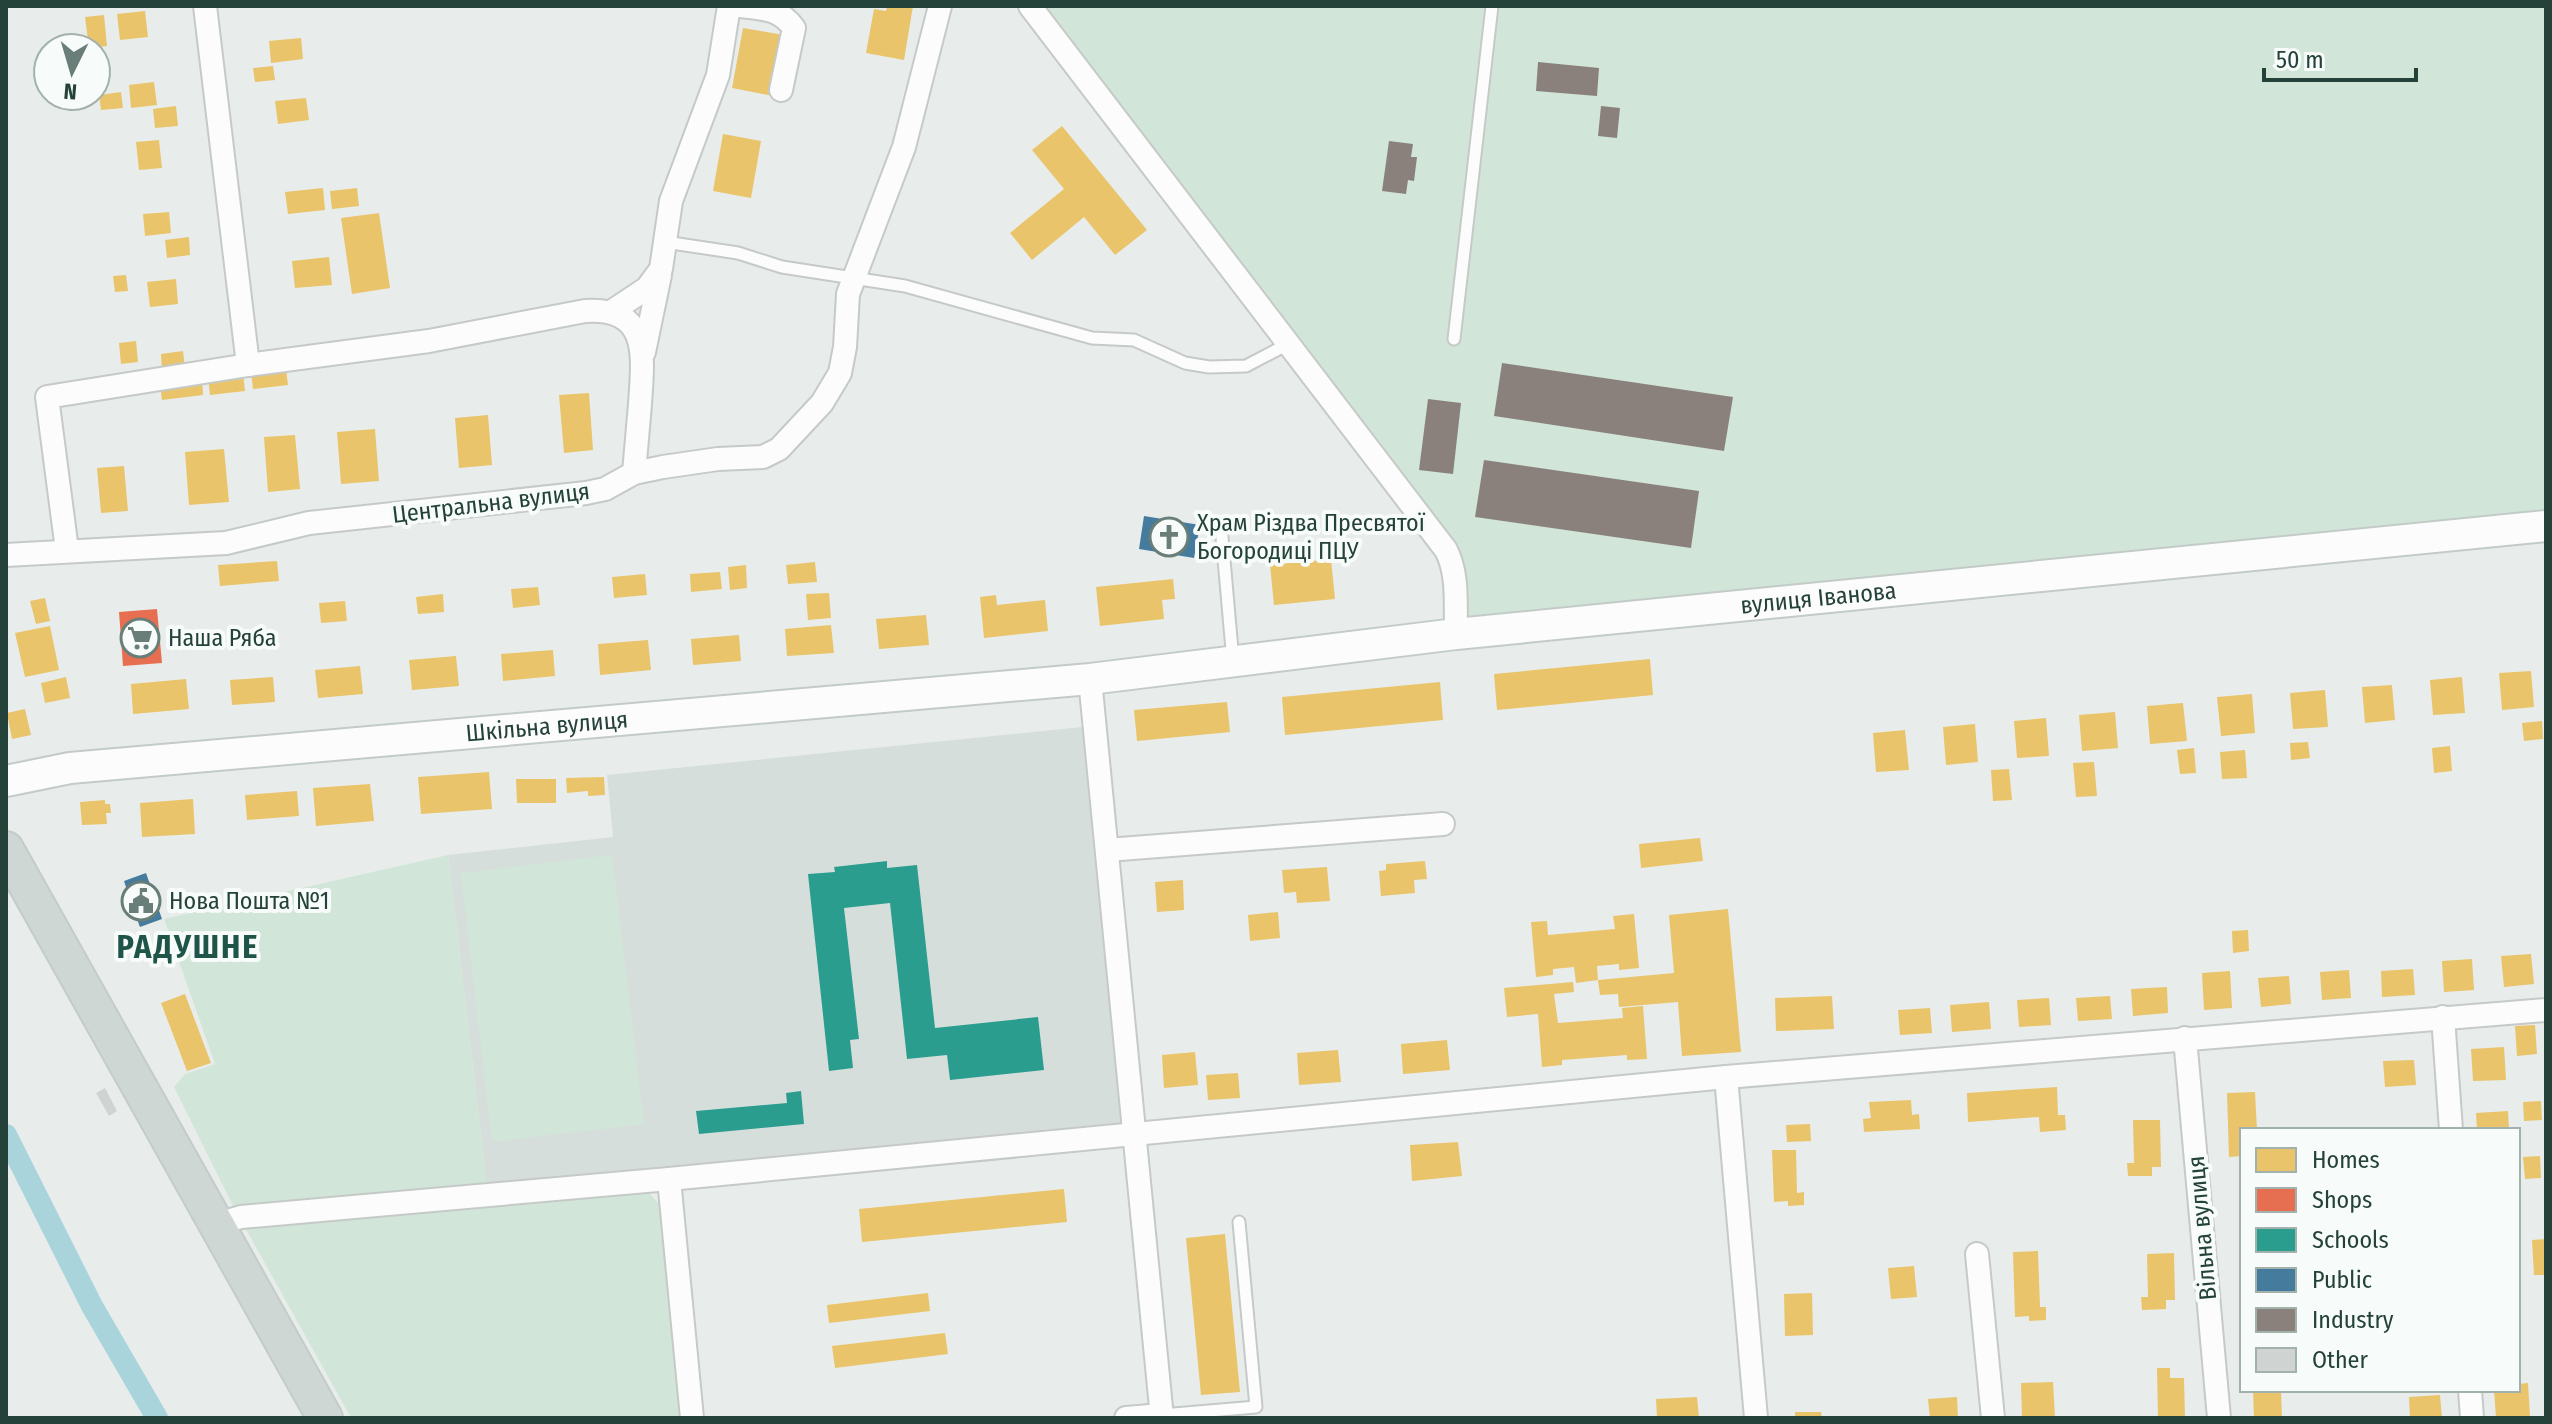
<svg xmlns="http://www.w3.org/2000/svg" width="2552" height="1424" viewBox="0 0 2552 1424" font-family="'Fira Sans Condensed',sans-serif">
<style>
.built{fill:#d6dedb}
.green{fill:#d1e6d8}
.homes{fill:#e9c46a}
.shops{fill:#e76f51}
.schools{fill:#2a9d8f}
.public{fill:#457b9d}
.industry{fill:#8a817c}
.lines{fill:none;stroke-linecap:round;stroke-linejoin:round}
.canal{stroke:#a9d4db;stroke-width:22}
.building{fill:#cfd4d2}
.lane-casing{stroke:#c5cac8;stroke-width:15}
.street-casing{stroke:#c5cac8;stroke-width:26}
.secondary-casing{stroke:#c3cbc8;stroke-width:34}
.primary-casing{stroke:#c3ccc9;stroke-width:38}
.lane{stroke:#fcfcfc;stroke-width:11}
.street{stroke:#fcfcfc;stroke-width:22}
.secondary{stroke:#fcfcfc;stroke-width:30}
.primary{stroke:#cfd7d5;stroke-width:34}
.labels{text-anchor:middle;stroke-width:8;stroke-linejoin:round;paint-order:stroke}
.street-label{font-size:24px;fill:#24423a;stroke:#f7fbf9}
.poi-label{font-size:24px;fill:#24423a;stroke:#f7fbf9;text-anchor:start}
.district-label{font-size:32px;font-weight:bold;letter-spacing:2px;fill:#1f5548;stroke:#f7fbf9}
</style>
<rect width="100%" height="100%" fill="#e8edeb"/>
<path class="built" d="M1082 727 1121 1126 487 1187 448 855 613 837 607 775Z"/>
<g class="green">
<path d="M1030 6H2546V527L1456 634 1455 579Z"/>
<path d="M448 855 487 1187 235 1210 174 1087 185 1074 215 1064 164 919Z"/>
<path d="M612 855 644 1124 492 1142 461 873Z"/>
<path d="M648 1192 661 1206 686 1418H351L243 1224Z"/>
</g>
<g class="homes">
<path d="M887 6H913L904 60 866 53 874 9 886 11Z"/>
<path d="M145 11 148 37 120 40 117 14Z"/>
<path d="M104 15 107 46 89 48 85 17Z"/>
<path d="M743 28 784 35 773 96 732 88Z"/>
<path d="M301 38 303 59 271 63 269 41Z"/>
<path d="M273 66 275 80 255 82 253 68Z"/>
<path d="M154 82 157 105 131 108 129 85Z"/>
<path d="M121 92 123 108 101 110 99 95Z"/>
<path d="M306 98 309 120 278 124 275 101Z"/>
<path d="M176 106 178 126 155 128 153 109Z"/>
<path d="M1062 126 1147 230 1115 255 1084 217 1032 260 1010 233 1064 189 1032 150Z"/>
<path d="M723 134 761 141 751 198 713 191Z"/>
<path d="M159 140 162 168 139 170 136 142Z"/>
<path d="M323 188 325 210 288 214 285 192Z"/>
<path d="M357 188 359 206 332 209 330 191Z"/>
<path d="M169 212 171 233 145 236 143 214Z"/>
<path d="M379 213 390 288 352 294 341 218Z"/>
<path d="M189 237 190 255 167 258 165 240Z"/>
<path d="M329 257 332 285 295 288 292 261Z"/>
<path d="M126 275 128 291 115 292 113 276Z"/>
<path d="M176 279 178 304 150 307 147 282Z"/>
<path d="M136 341 138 362 121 364 119 343Z"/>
<path d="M183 351 185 369 162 371 161 354Z"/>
<path d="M286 369 288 385 253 389 251 372Z"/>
<path d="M243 373 245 391 210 395 208 377Z"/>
<path d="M202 380 203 395 162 400 160 384Z"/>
<path d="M589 393 593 450 564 453 559 395Z"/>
<path d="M488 415 492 465 459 468 455 418Z"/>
<path d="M375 429 379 481 341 484 337 432Z"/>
<path d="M295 435 300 489 268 492 264 437Z"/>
<path d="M224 449 229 502 189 505 185 452Z"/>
<path d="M124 466 128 511 101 513 97 468Z"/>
<path d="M1331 559 1335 599 1274 605 1270 565Z"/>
<path d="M277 561 279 581 220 586 218 565Z"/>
<path d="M815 562 817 582 788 584 786 565Z"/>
<path d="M746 565 747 588 730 590 728 567Z"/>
<path d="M720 572 722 589 691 592 690 574Z"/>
<path d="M645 574 647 595 614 598 612 577Z"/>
<path d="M1173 579 1175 599 1162 600 1164 619 1100 626 1096 587Z"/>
<path d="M538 587 540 605 513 608 511 589Z"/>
<path d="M829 593 831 618 808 620 806 594Z"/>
<path d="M443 594 444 612 418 614 416 597Z"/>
<path d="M996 595 997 605 1045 600 1048 631 984 638 980 597Z"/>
<path d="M45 598 50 621 36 624 30 601Z"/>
<path d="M345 601 347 621 321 623 319 603Z"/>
<path d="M926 615 929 645 879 649 876 619Z"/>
<path d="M831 625 834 653 787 656 785 629Z"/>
<path d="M50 626 59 670 25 677 15 633Z"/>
<path d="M739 635 741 661 693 665 691 639Z"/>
<path d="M648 640 651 670 600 675 598 644Z"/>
<path d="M553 650 555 676 503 681 501 654Z"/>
<path d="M456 656 459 686 412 690 409 660Z"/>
<path d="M1650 659 1653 695 1497 710 1494 674Z"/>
<path d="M360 666 363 694 318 698 315 670Z"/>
<path d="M2531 671 2534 707 2502 710 2499 673Z"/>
<path d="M66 677 70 698 45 703 41 683Z"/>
<path d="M273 677 275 702 232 705 230 680Z"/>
<path d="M2462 677 2465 713 2433 715 2430 680Z"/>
<path d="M186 679 189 709 133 714 131 684Z"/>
<path d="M1440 682 1443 720 1285 735 1282 697Z"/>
<path d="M2392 685 2395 720 2365 723 2362 687Z"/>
<path d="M2325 690 2328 727 2293 729 2290 693Z"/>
<path d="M2252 694 2255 733 2221 736 2217 697Z"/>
<path d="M1227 702 1230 732 1137 741 1134 710Z"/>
<path d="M2183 703 2187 741 2150 744 2147 706Z"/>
<path d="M25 709 31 735 12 739 7 713Z"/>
<path d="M2115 712 2118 748 2082 751 2079 715Z"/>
<path d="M2046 718 2049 756 2017 758 2014 721Z"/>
<path d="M2542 721 2543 739 2524 741 2522 723Z"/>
<path d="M1975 724 1978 762 1946 765 1943 727Z"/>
<path d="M1905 730 1909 770 1876 772 1873 733Z"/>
<path d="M2308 742 2310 758 2291 760 2290 743Z"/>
<path d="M2450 746 2452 771 2434 773 2432 748Z"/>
<path d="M2194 748 2196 773 2180 774 2177 750Z"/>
<path d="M2245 750 2247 778 2222 779 2220 752Z"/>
<path d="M2094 762 2097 796 2076 797 2073 763Z"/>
<path d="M2009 769 2012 800 1993 801 1991 770Z"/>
<path d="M489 772 492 809 421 814 418 777Z"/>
<path d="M604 777 605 795 588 796V791L567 793 566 778Z"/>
<path d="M516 779H556V803H517Z"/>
<path d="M370 784 374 821 316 826 313 788Z"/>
<path d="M297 791 299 816 247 820 245 795Z"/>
<path d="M193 799 195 834 142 837 140 803Z"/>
<path d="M105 800V804H110L111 813H106L107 824 82 825 80 802Z"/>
<path d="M1700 838 1703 861 1641 868 1639 844Z"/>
<path d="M1425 861 1427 879 1414 880 1415 893 1381 896 1379 871 1386 870V864Z"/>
<path d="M1327 867 1330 901 1297 903 1296 892 1284 893 1282 870Z"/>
<path d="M1183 880 1184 910 1157 912 1155 882Z"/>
<path d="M1728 909 1741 1052 1682 1056 1678 1002 1619 1007 1618 994 1600 995 1598 980 1674 973 1669 915Z"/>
<path d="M1278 912 1280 938 1250 941 1248 915Z"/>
<path d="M1634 914 1639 968 1619 970V964L1597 966 1598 980 1576 983 1574 967 1553 969V975L1536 977 1531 922 1547 921 1548 935 1615 929 1613 916Z"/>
<path d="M2248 930 2249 951 2233 953 2232 931Z"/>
<path d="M2531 954 2534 984 2504 987 2501 956Z"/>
<path d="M2472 959 2474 990 2444 992 2442 961Z"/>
<path d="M2413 969 2415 995 2382 997 2381 971Z"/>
<path d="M2349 970 2351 998 2322 1000 2320 972Z"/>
<path d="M2230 971 2232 1008 2204 1010 2202 973Z"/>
<path d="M2289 976 2291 1004 2261 1007 2258 978Z"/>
<path d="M1573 982 1574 992 1554 994 1558 1023 1623 1018 1622 1008 1643 1006 1647 1059 1627 1060V1055L1562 1060V1065L1542 1067 1538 1014 1507 1017 1504 988Z"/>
<path d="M2167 987 2168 1013 2133 1016 2131 989Z"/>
<path d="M185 994 211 1063 187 1071 161 1003Z"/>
<path d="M1832 996 1834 1029 1776 1031 1775 998Z"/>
<path d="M2110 996 2112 1019 2078 1021 2076 998Z"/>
<path d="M2049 998 2051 1025 2019 1027 2017 1000Z"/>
<path d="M1989 1002 1991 1029 1952 1032 1950 1005Z"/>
<path d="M1930 1008 1932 1033 1900 1035 1898 1010Z"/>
<path d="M2535 1025 2537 1054 2517 1056 2515 1026Z"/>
<path d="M1447 1040 1450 1070 1403 1074 1401 1044Z"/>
<path d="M2504 1047 2506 1080 2473 1081 2471 1049Z"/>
<path d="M1338 1050 1341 1082 1299 1085 1297 1053Z"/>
<path d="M1195 1052 1198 1085 1164 1088 1162 1055Z"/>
<path d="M2414 1060 2416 1085 2385 1087 2383 1061Z"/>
<path d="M1238 1073 1240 1098 1208 1100 1206 1075Z"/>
<path d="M2057 1087 2058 1115H2065L2066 1130 2040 1132 2039 1117 1968 1122 1967 1093Z"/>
<path d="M2255 1092 2257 1130H2242V1156L2229 1157 2227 1093Z"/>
<path d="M1911 1100 1912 1115 1919 1114 1920 1129 1864 1132 1863 1119 1871 1118 1869 1102Z"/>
<path d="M2541 1101 2542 1120 2524 1121 2523 1102Z"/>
<path d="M2508 1111 2509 1130H2477L2476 1113Z"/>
<path d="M2133 1120H2160L2161 1167H2152V1176H2128L2127 1163H2134Z"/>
<path d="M1810 1124 1811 1141 1787 1142 1786 1125Z"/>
<path d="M1458 1142 1462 1176 1412 1181 1410 1145Z"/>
<path d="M1772 1150H1796L1797 1193 1804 1192V1205L1788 1206V1201L1774 1202Z"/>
<path d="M2540 1156 2541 1178 2525 1179 2523 1157Z"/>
<path d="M1064 1189 1067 1222 862 1242 859 1209Z"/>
<path d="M1225 1234 1240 1392 1201 1395 1186 1238Z"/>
<path d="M2546 1239V1275H2534L2532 1240Z"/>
<path d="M2038 1251 2040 1307H2046V1320L2029 1321V1316L2015 1317 2013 1252Z"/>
<path d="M2174 1253 2175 1300H2166V1309L2142 1310 2141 1297H2148L2147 1254Z"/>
<path d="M1914 1266 1917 1297 1891 1299 1888 1268Z"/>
<path d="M928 1293 930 1311 829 1323 827 1305Z"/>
<path d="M1812 1293 1813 1335 1785 1336 1784 1294Z"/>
<path d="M945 1333 948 1354 835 1368 832 1346Z"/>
<path d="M2157 1368H2170V1378H2184L2185 1418H2158Z"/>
<path d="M2053 1382 2055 1418H2022L2021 1383Z"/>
<path d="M2528 1383 2530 1416 2496 1418 2494 1390H2518V1384Z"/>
<path d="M2253 1390H2281L2282 1418H2254Z"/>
<path d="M2440 1395 2442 1418H2410L2409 1397Z"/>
<path d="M1697 1397 1699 1418H1657L1656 1399Z"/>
<path d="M1957 1397 1958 1418H1930L1928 1399Z"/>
<path d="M1795 1412H1821L1822 1418H1795Z"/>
</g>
<path class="shops" d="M157 609 162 663 123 666 119 612Z"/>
<g class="schools">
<path d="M887 861V868L917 865 935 1028 1038 1017 1044 1070 950 1080 947 1055 907 1059 890 903 844 908 859 1039 850 1040 853 1068 829 1071 808 874 835 872 834 867Z"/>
<path d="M801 1091 804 1124 699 1134 696 1111 787 1103 786 1093Z"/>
</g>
<g class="public">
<path d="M1144 516 1200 525 1194 558 1139 549Z"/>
<path d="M146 873 162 919 140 927 134 911 128 913 124 902 130 899 124 881Z"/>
</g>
<g class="industry">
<path d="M1538 62 1599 68 1597 96 1536 91Z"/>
<path d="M1601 106 1620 108 1617 138 1598 136Z"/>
<path d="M1389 141 1413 144 1411 157H1417L1414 181 1408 180 1406 194 1382 191Z"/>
<path d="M1502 363 1733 397 1724 451 1494 416Z"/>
<path d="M1428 399 1461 403 1453 474 1419 470Z"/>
<path d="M1484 460 1699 491 1691 548 1475 517Z"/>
</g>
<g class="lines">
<path class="canal" d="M6 1135 92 1306 157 1418"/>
</g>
<path class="building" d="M105 1088 117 1111 109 1116 96 1093Z"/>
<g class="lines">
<defs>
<g id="lane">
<path d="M665 242 738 253 782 267 905 286 1092 338 1134 340 1185 363 1209 367 1246 366 1288 344"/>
<path d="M1454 339 1492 6"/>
<path d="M1221 526 1233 661"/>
<path d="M1162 1415 1256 1407 1239 1222"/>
</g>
<g id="street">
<path d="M205 6 248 365"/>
<path d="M741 6C764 9 779 8 794 28L781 90"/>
<path d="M1030 6 1446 550C1459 575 1455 606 1456 634"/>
<path d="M611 312 647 288 661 269 671 201 718 75 729 6"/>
<path d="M644 352 660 275"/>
<path d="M67 550 47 397 248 365 429 341 585 311C651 307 643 357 640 404 638 427 636 450 634 473"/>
<path d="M6 555 226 543 309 523 586 493 605 489 634 473 663 467 718 459 763 457 779 449 822 403 840 373 845 347 848 294 904 147 940 6"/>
<path d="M1090 679 1162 1418"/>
<path d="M1107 850 1443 824"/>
<path d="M2443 1017 2451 1130"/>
<path d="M2185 1038 2219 1418"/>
<path d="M1726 1077 1756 1418"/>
<path d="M669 1179 1726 1077 2546 1010"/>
<path d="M217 1224 241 1217 669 1179 692 1418"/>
<path d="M1977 1254 1993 1418"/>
<path d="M2470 1390 2472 1418"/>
<path d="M1126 1418 1162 1415"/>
</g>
<g id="secondary">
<path id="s1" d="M6 781 70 768 1090 679 1456 634 2546 526"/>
</g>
<path id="primary" d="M6 849 325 1418"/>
</defs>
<use href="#lane" class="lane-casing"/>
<use href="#street" class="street-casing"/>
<use href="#secondary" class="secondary-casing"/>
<use href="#primary" class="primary-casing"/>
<use href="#lane" class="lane"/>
<use href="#street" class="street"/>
<use href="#secondary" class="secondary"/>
<use href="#primary" class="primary"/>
</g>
<defs>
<symbol id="church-ring" viewBox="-11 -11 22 22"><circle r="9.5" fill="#f7fbf9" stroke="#697e78" stroke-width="1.5"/><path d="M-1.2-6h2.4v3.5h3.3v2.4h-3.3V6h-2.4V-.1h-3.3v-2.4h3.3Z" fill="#697e78"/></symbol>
<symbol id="supermarket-ring" viewBox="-11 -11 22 22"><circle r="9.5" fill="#f7fbf9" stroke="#697e78" stroke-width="1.5"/><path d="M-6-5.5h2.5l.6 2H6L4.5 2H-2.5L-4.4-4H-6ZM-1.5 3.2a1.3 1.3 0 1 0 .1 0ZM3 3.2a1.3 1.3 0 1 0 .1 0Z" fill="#697e78"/></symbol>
<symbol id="civic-ring" viewBox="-11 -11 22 22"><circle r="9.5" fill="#f7fbf9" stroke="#697e78" stroke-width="1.5"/><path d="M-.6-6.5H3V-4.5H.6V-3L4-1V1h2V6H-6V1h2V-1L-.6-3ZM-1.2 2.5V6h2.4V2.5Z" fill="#697e78"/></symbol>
</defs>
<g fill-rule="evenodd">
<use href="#church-ring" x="1147" y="515" width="44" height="44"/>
<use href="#supermarket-ring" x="118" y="616" width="44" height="44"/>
<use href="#civic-ring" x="119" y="879" width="44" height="44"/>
</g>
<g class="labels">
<g class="street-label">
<text transform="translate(491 503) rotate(-7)" y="8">Центральна вулиця</text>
<text dy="8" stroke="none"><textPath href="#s1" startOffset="1822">вулиця Іванова</textPath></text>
<text dy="8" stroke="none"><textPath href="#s1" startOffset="544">Шкільна вулиця</textPath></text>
<text transform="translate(2202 1228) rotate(-95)" y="8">Вільна вулиця</text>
</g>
<g class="poi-label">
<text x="1197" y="531">Храм Різдва Пресвятої<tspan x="1197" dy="28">Богородиці ПЦУ</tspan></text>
<text x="168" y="646">Наша Ряба</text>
<text x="169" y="909">Нова Пошта №1</text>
</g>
<g class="district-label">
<text x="188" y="958">РАДУШНЕ</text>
</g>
</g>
<rect width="2552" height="1424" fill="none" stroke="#24423a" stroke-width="16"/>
<rect x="2240" y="1128" width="280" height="264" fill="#f7fbf9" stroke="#a3b1ad" stroke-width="2"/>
<rect x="2256" y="1148" width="40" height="24" fill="#e9c46a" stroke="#a3b1ad" stroke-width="2"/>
<text x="2312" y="1168" font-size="24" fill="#24423a">Homes</text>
<rect x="2256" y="1188" width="40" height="24" fill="#e76f51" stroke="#a3b1ad" stroke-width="2"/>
<text x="2312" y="1208" font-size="24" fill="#24423a">Shops</text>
<rect x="2256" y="1228" width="40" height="24" fill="#2a9d8f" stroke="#a3b1ad" stroke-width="2"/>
<text x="2312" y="1248" font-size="24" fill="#24423a">Schools</text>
<rect x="2256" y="1268" width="40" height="24" fill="#457b9d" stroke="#a3b1ad" stroke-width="2"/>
<text x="2312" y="1288" font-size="24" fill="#24423a">Public</text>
<rect x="2256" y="1308" width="40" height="24" fill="#8a817c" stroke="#a3b1ad" stroke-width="2"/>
<text x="2312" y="1328" font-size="24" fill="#24423a">Industry</text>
<rect x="2256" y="1348" width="40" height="24" fill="#cfd4d2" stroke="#a3b1ad" stroke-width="2"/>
<text x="2312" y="1368" font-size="24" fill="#24423a">Other</text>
<g transform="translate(72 72) rotate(185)"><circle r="38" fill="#f7fbf9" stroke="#a3b1ad" stroke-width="2"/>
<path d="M0-6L14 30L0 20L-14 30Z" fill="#697e78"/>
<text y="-12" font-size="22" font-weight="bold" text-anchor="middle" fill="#24423a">N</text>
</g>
<path d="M2264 68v12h152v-12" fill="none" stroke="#24423a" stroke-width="4"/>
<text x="2276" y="68" font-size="24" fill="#24423a" stroke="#f7fbf9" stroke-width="6" paint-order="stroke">50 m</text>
</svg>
